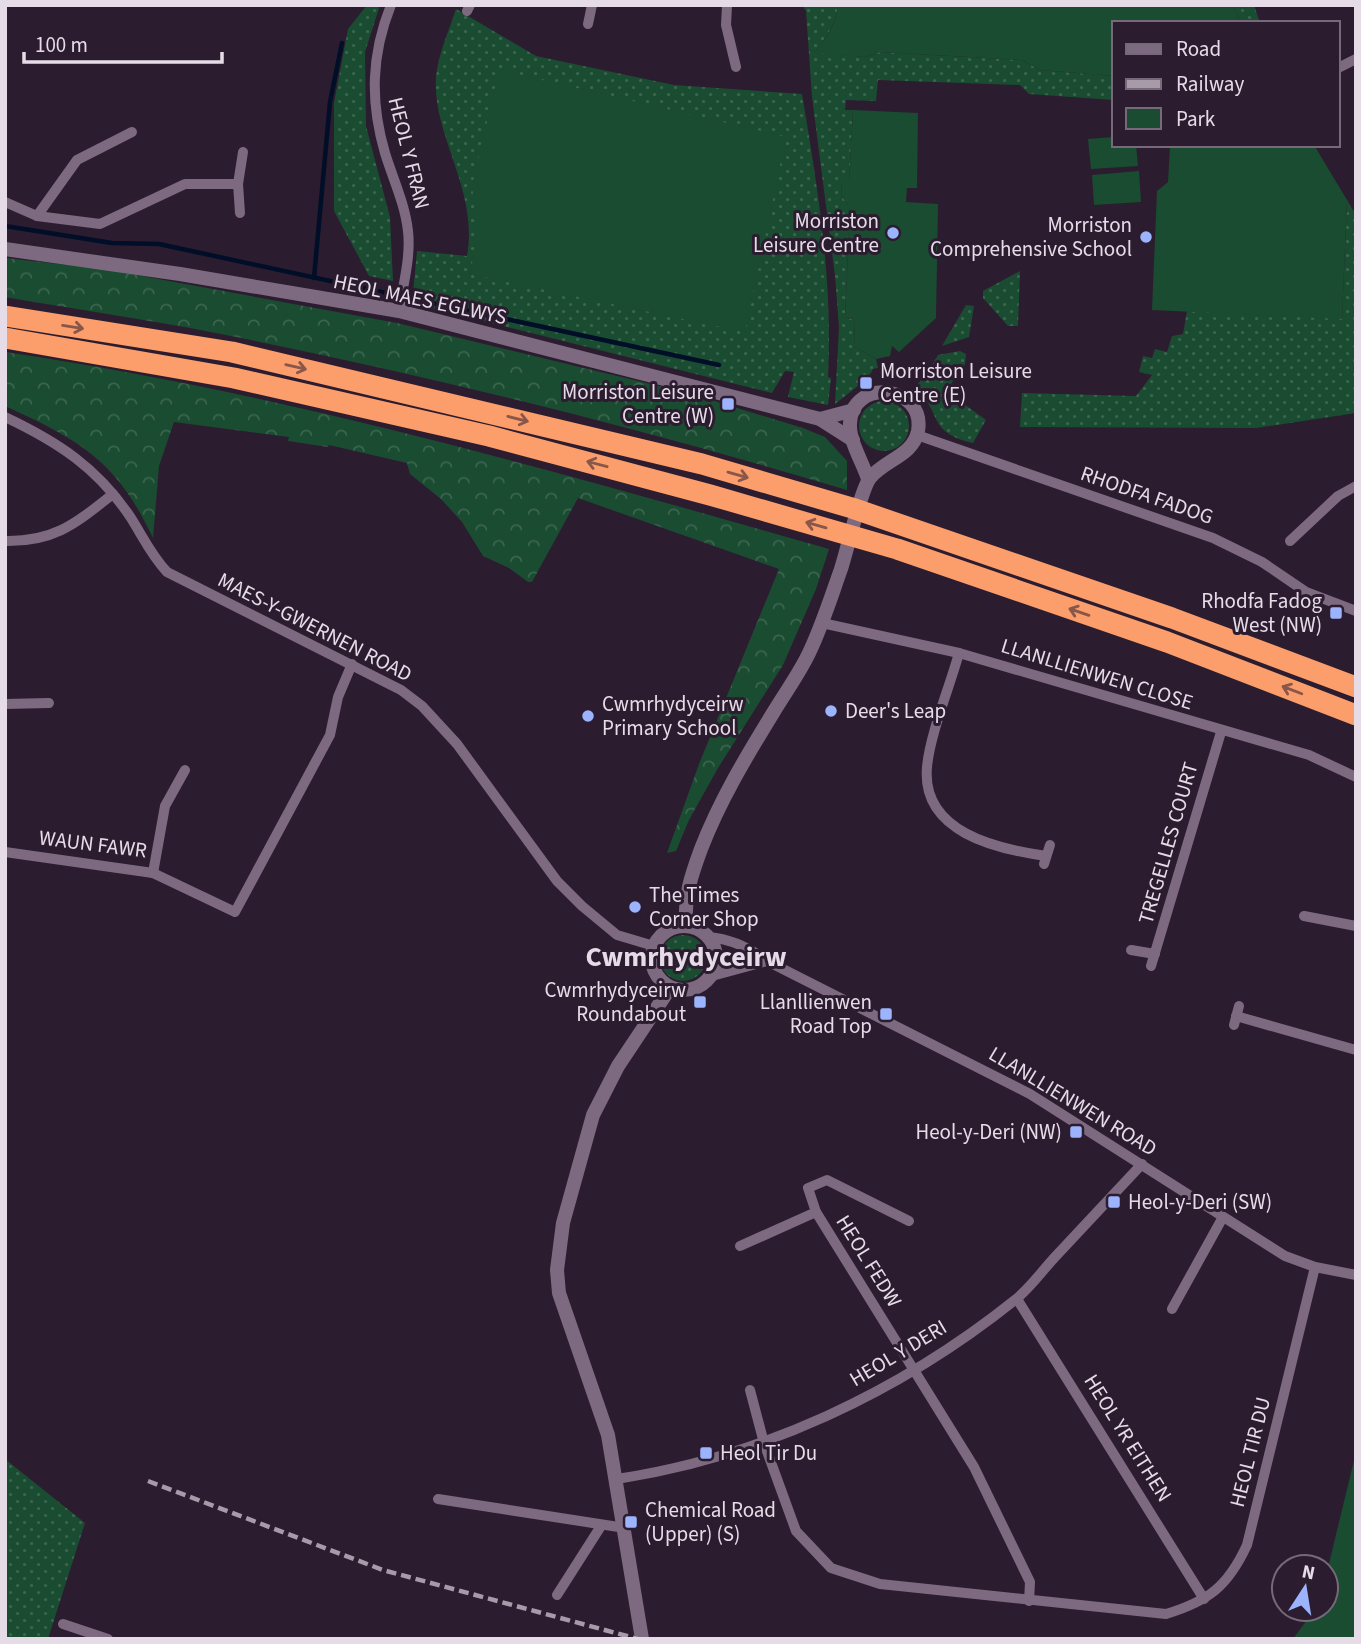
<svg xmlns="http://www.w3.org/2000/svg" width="1361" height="1644" viewBox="0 0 1361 1644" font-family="'Source Sans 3',sans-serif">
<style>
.grass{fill:url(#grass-dots)}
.forest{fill:url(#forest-crowns)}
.green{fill:#1a4c31}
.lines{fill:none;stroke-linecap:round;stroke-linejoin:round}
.stream{stroke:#000e27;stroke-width:4.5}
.minor{stroke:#7d6a81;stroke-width:10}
.tertiary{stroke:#7d6a81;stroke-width:14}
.motorway{stroke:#fb9e6b;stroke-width:21}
.rail{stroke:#a79baa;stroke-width:4.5;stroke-dasharray:10 5;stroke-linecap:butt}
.oneway{stroke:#89564a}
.poi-dot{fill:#9bb4fd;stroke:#2c1c2f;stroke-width:2.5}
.labels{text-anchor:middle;stroke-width:6;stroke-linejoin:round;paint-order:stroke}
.street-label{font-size:21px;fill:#e6dce8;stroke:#2c1c2f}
.poi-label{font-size:21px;fill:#e6dce8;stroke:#2c1c2f;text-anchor:end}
.district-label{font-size:28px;font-weight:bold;fill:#e6dce8;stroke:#2c1c2f}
</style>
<defs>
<pattern id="grass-dots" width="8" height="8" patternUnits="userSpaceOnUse" patternTransform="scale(1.75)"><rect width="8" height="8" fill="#1a4c31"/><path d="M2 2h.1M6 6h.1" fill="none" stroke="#3b654f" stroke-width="1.8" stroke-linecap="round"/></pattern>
<pattern id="forest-crowns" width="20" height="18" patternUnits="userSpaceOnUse" patternTransform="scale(1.75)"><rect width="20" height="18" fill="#1a4c31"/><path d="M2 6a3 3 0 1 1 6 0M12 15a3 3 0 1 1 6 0" fill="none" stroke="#3b654f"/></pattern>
</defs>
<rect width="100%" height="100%" fill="#2c1c2f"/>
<g class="grass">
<path d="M367 5H380L365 52 366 126 390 217 393 281 369 276 334 211V103L348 29Z"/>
<path d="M802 5H838C837 21 825 41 815 52L864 57 880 52 1022 60 1040 70 1114 76V100L1029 94 1020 85 878 80 876 101 846 100 845 110H853L849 182H842L841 195 850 208 845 318 854 319 855 347 876 359 878 368 873 369 868 378 835 404 839 327 835 276 812 97 806 11Z"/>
<path d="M1232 5H1254L1260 23H1241Z"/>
<path d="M456 9 536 56 674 85 802 94C818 189 833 281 828 377L831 378 828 405 788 397 794 372 785 371 772 393 419 305 413 293 417 251 467 256C479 189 432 136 436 77 438 54 449 31 456 9Z"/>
<path d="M1347 200 1356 215V413L1256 428 1020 427 1022 393 1136 396 1152 375 1139 372 1143 356 1152 358 1155 349 1167 352 1172 336 1183 334 1187 311 1342 318Z"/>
<path d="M1020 271 1018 326H1008L983 298V291Z"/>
<path d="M966 305 974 306 969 337 942 346Z"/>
<path d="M960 351 966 354 965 364 946 391 986 420 973 443C925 432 944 411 914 389L921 380 916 375 919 371 926 376 938 355Z"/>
<circle cx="884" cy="426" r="25"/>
<circle cx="683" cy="958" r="23"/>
<path d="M5 1459 85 1523 48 1639H5Z"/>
</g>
<g class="forest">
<path d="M5 258 104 269 397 323 688 393 803 428 825 437 847 461V490C649 431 448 380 246 339 166 322 85 311 5 297Z"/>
<path d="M5 352C285 393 558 472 829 549L816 589 783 665 718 768 689 820 676 851 667 853 699 764 779 569 578 498 532 582H528L509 568 483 556 462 522 441 499 410 474 407 463 329 445 328 447 288 441 289 437 174 422 159 466 153 538C117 461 80 440 5 406Z"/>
</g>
<g class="green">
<path d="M838 5H1232L1241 23H1114V76L1040 70 1022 60 880 52 864 57 814 53C825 41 837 22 838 5Z"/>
<path d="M499 70 786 137 745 332 470 274 478 232 472 186Z"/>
<path d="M853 110 918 113 917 188H907L906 202 938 204 936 318 899 352 892 346 890 356 876 359 855 347 854 319 845 318 850 208 841 195 842 181H849Z"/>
<path d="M1114 137V145H1136L1138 166 1091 169 1088 139Z"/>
<path d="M1170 145H1314L1347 200 1342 319 1152 310 1157 191 1168 182Z"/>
<path d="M1139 171 1141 202 1094 205 1092 175Z"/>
<path d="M1356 1452V1639H1293L1315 1609H1326V1576Z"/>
</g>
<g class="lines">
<g class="stream">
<path d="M5 226 112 243 159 244 719 365"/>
<path d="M314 278 330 102 342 43"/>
</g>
<g class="minor">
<path d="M391 5C371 55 370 102 385 153 393 179 405 204 408 231 411 257 403 285 399 311"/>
<path d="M727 5 726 25 736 67"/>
<path d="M467 11 470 5"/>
<path d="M588 24 592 5"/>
<path d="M1338 68 1356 59"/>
<path d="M5 202 37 216 100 224 185 184H238"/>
<path d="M240 213 238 184 243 152"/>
<path d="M37 216 77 160 132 132"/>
<path d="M5 417C58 442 98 468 131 518 143 537 151 555 167 572L401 690 422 706 457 744 557 881 582 906 617 935 654 946"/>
<path d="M917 435 1213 538 1262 562 1306 592 1356 611"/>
<path d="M5 541C55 542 76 523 113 494"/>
<path d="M1290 541 1338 496 1356 486"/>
<path d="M822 623 959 653 1309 755 1356 777"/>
<path d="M959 653C950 686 930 734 927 767 921 832 996 849 1046 856"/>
<path d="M5 704 49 703"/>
<path d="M5 852 153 873 165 806 185 770"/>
<path d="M1044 864 1050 845"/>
<path d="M153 873 235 912 330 735 338 697 352 664"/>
<path d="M1304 916 1356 926"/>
<path d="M709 937C730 939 750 948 767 961L1030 1094 1285 1256 1315 1267 1356 1275"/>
<path d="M1131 950 1155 954"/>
<path d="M1151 966 1221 732"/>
<path d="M712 976 767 961"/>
<path d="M1236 1016 1356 1050"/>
<path d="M1234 1025 1239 1006"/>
<path d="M909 1221 827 1180 808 1188 816 1212 974 1467 1030 1582 1029 1601"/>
<path d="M740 1246 816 1212"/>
<path d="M1017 1299 1204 1599"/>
<path d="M1172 1309 1223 1217"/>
<path d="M750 1390 764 1443 796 1531 831 1568 880 1584 1166 1614C1209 1601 1228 1586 1247 1545L1315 1267"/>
<path d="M617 1479C762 1457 900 1392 1015 1300 1030 1288 1042 1271 1055 1257 1084 1226 1113 1195 1142 1164"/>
<path d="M438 1499 625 1528"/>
<path d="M557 1595 601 1526"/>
<path d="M63 1624 108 1639"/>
</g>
<g class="tertiary">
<path d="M5 249 180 274 399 311 820 419 853 440"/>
<path d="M820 419 854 410"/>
<path d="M686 925C684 897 691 876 701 849 720 800 746 757 773 713 785 693 799 674 809 653 822 626 831 597 841 569 847 551 861 489 870 478 884 460 913 456 918 431 926 385 851 377 850 424 849 441 863 463 868 479"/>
<circle cx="684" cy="958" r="32"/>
<path d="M642 1639 608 1435 559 1293 557 1270 563 1223 593 1115 618 1066 670 988"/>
</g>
<g class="motorway">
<path d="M5 316 232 352 702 464 852 508 1172 618 1356 687"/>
<path d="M5 338 234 378 489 436 710 495 897 549 1167 642 1356 715"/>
</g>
<path class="rail" d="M148 1481 383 1570 638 1639"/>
</g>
<defs><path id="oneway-shaft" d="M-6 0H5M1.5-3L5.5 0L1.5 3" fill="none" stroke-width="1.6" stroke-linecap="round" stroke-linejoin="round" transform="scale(1.75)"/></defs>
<g class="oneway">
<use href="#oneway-shaft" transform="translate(73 327) rotate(9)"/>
<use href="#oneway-shaft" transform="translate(296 367) rotate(13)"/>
<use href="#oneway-shaft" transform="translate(518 419) rotate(14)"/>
<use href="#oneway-shaft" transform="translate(597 464) rotate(-165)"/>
<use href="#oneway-shaft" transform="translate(738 475) rotate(16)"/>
<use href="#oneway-shaft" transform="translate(816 525) rotate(-164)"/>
<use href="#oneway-shaft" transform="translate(1079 612) rotate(-161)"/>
<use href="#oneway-shaft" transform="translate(1292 690) rotate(-159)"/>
</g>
<g class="poi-dot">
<circle cx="893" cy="233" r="7"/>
<circle cx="1146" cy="237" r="7"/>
<rect x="859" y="376" width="14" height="14" rx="3.5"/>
<rect x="721" y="397" width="14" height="14" rx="3.5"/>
<rect x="1329" y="606" width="14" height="14" rx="3.5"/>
<circle cx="831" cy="711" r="7"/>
<circle cx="588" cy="716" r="7"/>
<circle cx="635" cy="907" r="7"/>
<rect x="693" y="995" width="14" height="14" rx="3.5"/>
<rect x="879" y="1007" width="14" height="14" rx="3.5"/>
<rect x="1069" y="1125" width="14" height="14" rx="3.5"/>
<rect x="1107" y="1195" width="14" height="14" rx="3.5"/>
<rect x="699" y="1446" width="14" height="14" rx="3.5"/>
<rect x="624" y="1515" width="14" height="14" rx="3.5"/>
</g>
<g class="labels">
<g class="street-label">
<text transform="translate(409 153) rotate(76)" y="7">HEOL Y FRAN</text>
<text transform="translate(420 299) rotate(12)" y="7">HEOL MAES EGLWYS</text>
<text transform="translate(1147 495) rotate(19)" y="7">RHODFA FADOG</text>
<text transform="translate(315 627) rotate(27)" y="7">MAES-Y-GWERNEN ROAD</text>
<text transform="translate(1097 674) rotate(17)" y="7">LLANLLIENWEN CLOSE</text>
<text transform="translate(1168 843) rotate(-74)" y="7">TREGELLES COURT</text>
<text transform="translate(93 844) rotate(7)" y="7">WAUN FAWR</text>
<text transform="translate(1073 1101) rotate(31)" y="7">LLANLLIENWEN ROAD</text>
<text transform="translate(869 1261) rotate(58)" y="7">HEOL FEDW</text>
<text transform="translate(898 1353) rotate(-31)" y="7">HEOL Y DERI</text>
<text transform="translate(1128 1438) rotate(58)" y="7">HEOL YR EITHEN</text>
<text transform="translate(1250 1452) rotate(-76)" y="7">HEOL TIR DU</text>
</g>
<g class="poi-label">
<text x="879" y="228">Morriston<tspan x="879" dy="24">Leisure Centre</tspan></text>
<text x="1132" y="232">Morriston<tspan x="1132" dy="24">Comprehensive School</tspan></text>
<text x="880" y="378" text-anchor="start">Morriston Leisure<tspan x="880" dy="24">Centre (E)</tspan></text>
<text x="714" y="399">Morriston Leisure<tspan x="714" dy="24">Centre (W)</tspan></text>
<text x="1322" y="608">Rhodfa Fadog<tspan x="1322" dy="24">West (NW)</tspan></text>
<text x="602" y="711" text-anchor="start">Cwmrhydyceirw<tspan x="602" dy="24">Primary School</tspan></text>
<text x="845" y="718" text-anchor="start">Deer's Leap</text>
<text x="649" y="902" text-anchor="start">The Times<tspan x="649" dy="24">Corner Shop</tspan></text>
<text x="686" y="997">Cwmrhydyceirw<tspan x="686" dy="24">Roundabout</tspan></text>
<text x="872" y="1009">Llanllienwen<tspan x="872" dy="24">Road Top</tspan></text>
<text x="1062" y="1139">Heol-y-Deri (NW)</text>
<text x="1128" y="1209" text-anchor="start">Heol-y-Deri (SW)</text>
<text x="720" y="1460" text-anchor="start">Heol Tir Du</text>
<text x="645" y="1517" text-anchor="start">Chemical Road<tspan x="645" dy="24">(Upper) (S)</tspan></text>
</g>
<g class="district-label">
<text x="686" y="966">Cwmrhydyceirw</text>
</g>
</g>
<rect width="1361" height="1644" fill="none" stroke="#e6dce8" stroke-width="14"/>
<rect x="1112" y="21" width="228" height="126" fill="#2c1c2f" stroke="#766979" stroke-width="2"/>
<rect x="1126" y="44" width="35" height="10" fill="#7d6a81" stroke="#766979" stroke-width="2"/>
<text x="1176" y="56" font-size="21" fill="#e6dce8">Road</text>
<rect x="1126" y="79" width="35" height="10" fill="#a79baa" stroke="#766979" stroke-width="2"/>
<text x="1176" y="91" font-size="21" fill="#e6dce8">Railway</text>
<rect x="1126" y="108" width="35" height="21" fill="#1a4c31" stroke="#766979" stroke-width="2"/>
<text x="1176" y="126" font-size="21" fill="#e6dce8">Park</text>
<g transform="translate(1305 1588) rotate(12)"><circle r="33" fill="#2c1c2f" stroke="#766979" stroke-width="2"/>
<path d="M0-5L12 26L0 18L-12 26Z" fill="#9bb4fd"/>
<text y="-10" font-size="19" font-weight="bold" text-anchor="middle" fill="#e6dce8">N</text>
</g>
<path d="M24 52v10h198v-10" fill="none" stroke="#e6dce8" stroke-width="3.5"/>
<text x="35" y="52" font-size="21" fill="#e6dce8" stroke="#2c1c2f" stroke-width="5" paint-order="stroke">100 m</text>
</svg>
